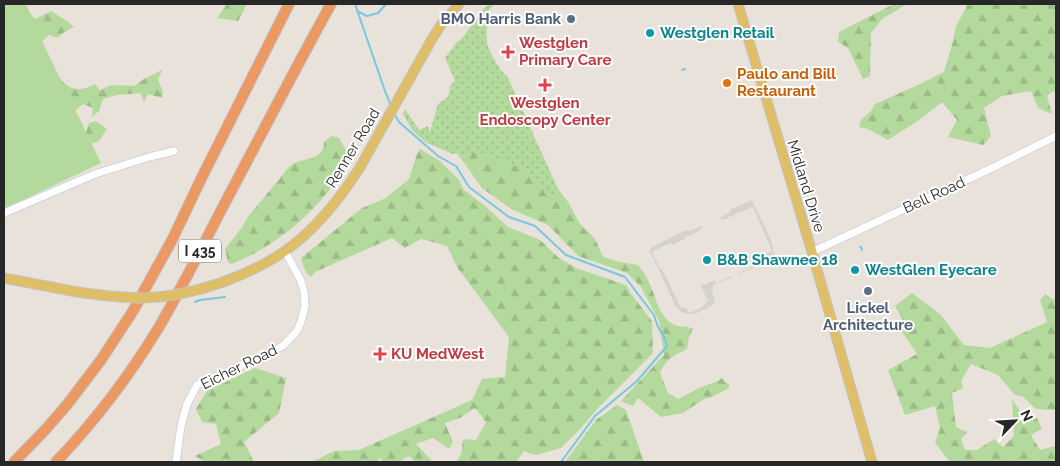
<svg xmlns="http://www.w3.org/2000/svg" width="1060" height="466" viewBox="0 0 1060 466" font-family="Raleway,sans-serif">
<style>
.grass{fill:url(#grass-dots)}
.forest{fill:url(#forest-firs)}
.park{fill:#b4d99c}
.plaza{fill:#d5d1cc}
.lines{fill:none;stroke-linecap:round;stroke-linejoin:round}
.stream{stroke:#78c8e0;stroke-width:2}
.minor-casing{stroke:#d0d3df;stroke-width:9}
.major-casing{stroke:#c3c3c3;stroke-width:11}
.highway-casing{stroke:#c3c3c3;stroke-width:12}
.minor{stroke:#fff;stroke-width:7}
.major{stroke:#dfbe68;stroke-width:9}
.highway{stroke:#eb9862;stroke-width:10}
.major-bridge-casing{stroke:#c3c3c3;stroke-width:11;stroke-linecap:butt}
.major-bridge{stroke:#dfbe68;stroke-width:9}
.service-dot{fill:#5c6f8a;stroke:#fff;stroke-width:2}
.culture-dot{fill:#0f9aa8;stroke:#fff;stroke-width:2}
.health-dot{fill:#e0444e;stroke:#fff;stroke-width:2}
.food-dot{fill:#e8710a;stroke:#fff;stroke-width:2}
.labels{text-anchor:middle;stroke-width:4;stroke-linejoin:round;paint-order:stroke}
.shield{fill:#fff;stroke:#686868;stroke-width:1}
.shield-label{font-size:14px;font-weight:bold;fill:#272727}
.service-label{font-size:15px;font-weight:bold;fill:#4e5e75;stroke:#fff;text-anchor:end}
.culture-label{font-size:15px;font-weight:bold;fill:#0d838f;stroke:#fff;text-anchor:start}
.health-label{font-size:15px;font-weight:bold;fill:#be3a42;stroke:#fff;text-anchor:start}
.food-label{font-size:15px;font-weight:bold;fill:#c56008;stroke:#fff;text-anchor:start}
.street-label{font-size:15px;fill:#272727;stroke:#fff}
</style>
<defs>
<pattern id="grass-dots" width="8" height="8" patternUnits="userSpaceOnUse" patternTransform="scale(1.25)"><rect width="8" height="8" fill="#b4d99c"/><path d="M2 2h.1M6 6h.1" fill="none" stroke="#9bba86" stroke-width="1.8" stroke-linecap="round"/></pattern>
<pattern id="forest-firs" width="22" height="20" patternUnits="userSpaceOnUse" patternTransform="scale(1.25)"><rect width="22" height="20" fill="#b4d99c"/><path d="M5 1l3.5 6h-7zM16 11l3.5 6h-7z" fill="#9bba86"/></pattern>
</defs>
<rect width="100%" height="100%" fill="#e8e2da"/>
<path class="grass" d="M490 4H494C493 5 490 9 489 10 487 17 486 35 487 42 488 50 500 72 507 76L558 189 549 200 540 185 457 153 453 154 425 142 412 130 403 114 405 109 419 130 428 126 430 132 438 104 448 97 451 84 455 81 445 58 456 43 463 37 483 9Z"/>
<g class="forest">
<path d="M4 4H26L30 13 35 19 51 11 67 21 74 27 63 33 57 38 49 35 40 43C49 59 58 90 80 89 85 89 91 86 95 84L100 90 111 85 134 86 144 79 162 70 158 80 163 91 162 98 148 94 144 102 140 93 117 95 103 99 99 111 92 117 93 108 83 104 73 113 84 138 89 123 96 121 107 129 99 141 88 145Z"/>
<path d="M227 4H247L238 21 217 18Z"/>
<path d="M894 4H907L882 19 871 33 870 76 863 79 848 48 838 42 839 32Z"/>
<path d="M968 4H1056V94L1053 91 1047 96 1052 114 1038 108 1031 91 1002 96 984 108 991 136 983 145 948 137 957 120 942 102 919 120 888 140 868 129 859 127 861 120 871 111 875 104 918 85 944 72 952 45 956 26Z"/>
<path d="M332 136 339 138 348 154C347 158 347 162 346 165 344 171 339 176 336 181 310 218 273 247 232 264L228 262 225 249 243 226 247 218 290 166C302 156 323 163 324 142Z"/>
<path d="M420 149 440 161 459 180 464 190 484 205 508 227 540 240 559 258 576 268 626 285 632 295 652 321 653 353 598 408 581 428 561 448 536 455 524 451 516 462H457L461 454 463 439 476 440 486 422 475 408 460 418 445 423 453 442 449 449 433 438 416 444 431 460 428 462H416L409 456 398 462H384L380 458 376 462H312L334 451 359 450 472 400 482 379 505 377 509 337 457 267 447 246 421 239 405 248 392 238 315 272 311 277C305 273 303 265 301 258L362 208 386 198 409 179 417 154Z"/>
<path d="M457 153H486L525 170 540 184 549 200 558 189 568 202 580 224 595 239 603 257 620 262 638 265C641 269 645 273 647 278 655 292 657 313 671 323 677 328 686 325 693 329L689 337 687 349C674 355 666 359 660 373L668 393 678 399 701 387 718 381 722 378 726 383H729V388L712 397 704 399 683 413 661 417 638 398 633 406 621 401 664 355 659 321 641 287 627 273 578 256 548 225 511 209 482 188Z"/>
<path d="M912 293 940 314 964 345 990 348 1047 322 1040 300 1045 294 1056 301V410L1036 409 1022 396 1015 395 998 375 971 364 961 381 963 388 952 393 956 427 967 432 961 439 965 450H977L994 439 1003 447 1014 436 1012 399 1026 420 1037 418 1042 429 1031 435 1040 450 1055 446 1056 444V462H950L935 443 940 428 935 406 905 415 888 370 917 354 902 332 905 324 895 306Z"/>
<path d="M255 368 286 378 279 413 244 442 254 462H205L195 456 221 444 216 424 202 422 196 409 207 391Z"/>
<path d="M617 405 626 410 644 462H565L596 420Z"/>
</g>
<path class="park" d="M4 4H24L101 163 4 209Z"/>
<g class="plaza">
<path d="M752 200 771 240 775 257 737 275V274L754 266 752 263 763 258 762 256 772 251 753 207 739 213 738 212 732 217 731 215 727 219H718L730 212 731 209Z"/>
<path d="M701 226H703L697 233 692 234V235L684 237 685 239 672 245 670 243 652 252 660 269H662L681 308H686L689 313 701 308 709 300 706 297 701 285 703 284 704 285 715 280 716 283 731 276 732 277 714 285 713 288 712 292 715 300 713 305 695 314H687L680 311 675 305 650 251V249L652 247 684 231 687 230 690 231Z"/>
</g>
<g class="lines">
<g class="stream">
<path d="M355 4 385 91 391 106"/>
<path d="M357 11 367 16 378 13 386 4"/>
<path d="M682 70 685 69"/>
<path d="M394 113 399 122 438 156 456 166 469 187 509 217 535 226 566 255 625 277 654 315 658 327 665 339 667 346 637 381 595 416 561 462"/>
<path d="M860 247H861L862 250"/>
<path d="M195 302 200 300 225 297"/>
</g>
<defs>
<g id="minor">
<path d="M4 213 95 174 149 157 174 151"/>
<path d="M812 252 992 168 1056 136"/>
<path d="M176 462 181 426 187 404 197 385 268 354 284 345 297 331 301 322 305 306 304 291 300 279 285 251"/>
</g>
<g id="major">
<path d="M738 4 812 252 872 462"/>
<path d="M4 278 77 292"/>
<path d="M223 282C245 274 266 264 285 251 315 230 339 200 359 169L432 39 441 25 459 4"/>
</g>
<g id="highway">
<path d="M14 462 45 430 66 406 101 360 133 311 172 240 202 177 289 4"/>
<path d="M56 462C95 421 130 375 159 327 183 286 204 243 226 201 261 135 295 69 331 4"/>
</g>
</defs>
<use href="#minor" class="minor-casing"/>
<use href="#major" class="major-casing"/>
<use href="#highway" class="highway-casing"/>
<use href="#minor" class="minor"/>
<use href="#major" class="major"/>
<use href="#highway" class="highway"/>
<defs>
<path id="major-bridge" d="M77 292C99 295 121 298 143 298 170 297 198 291 223 282"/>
</defs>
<use href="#major-bridge" class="major-bridge-casing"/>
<use href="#major-bridge" class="major-bridge"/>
</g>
<g class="service-dot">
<circle cx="571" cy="19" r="5"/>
<circle cx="868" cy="291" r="5"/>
</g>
<g class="culture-dot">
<circle cx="650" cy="33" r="5"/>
<circle cx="707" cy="260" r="5"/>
<circle cx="855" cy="270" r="5"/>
</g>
<g class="health-dot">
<path d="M505.5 44.5h5v5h5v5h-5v5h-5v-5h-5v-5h5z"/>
<path d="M542.5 77.5h5v5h5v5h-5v5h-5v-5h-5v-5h5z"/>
<path d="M377.5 346.5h5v5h5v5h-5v5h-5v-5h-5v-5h5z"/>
</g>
<circle class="food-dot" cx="727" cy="83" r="5"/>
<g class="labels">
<rect class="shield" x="179" y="239.5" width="42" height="23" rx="4"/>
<g class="shield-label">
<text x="200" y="256">I 435</text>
</g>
<g class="service-label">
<text x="561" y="24">BMO Harris Bank</text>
<text x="868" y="313" text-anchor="middle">Lickel<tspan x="868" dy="17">Architecture</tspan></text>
</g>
<g class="culture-label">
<text x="660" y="38">Westglen Retail</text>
<text x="717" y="265">B&amp;B Shawnee 18</text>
<text x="865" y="275">WestGlen Eyecare</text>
</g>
<g class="health-label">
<text x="519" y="48">Westglen<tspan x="519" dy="17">Primary Care</tspan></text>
<text x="545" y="108" text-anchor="middle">Westglen<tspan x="545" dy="17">Endoscopy Center</tspan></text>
<text x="391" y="359">KU MedWest</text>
</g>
<g class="food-label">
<text x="737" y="79">Paulo and Bill<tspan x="737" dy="17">Restaurant</tspan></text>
</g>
<g class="street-label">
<text transform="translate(353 148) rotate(-59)" y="5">Renner Road</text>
<text transform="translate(806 186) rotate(73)" y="5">Midland Drive</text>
<text transform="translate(934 195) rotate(-25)" y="5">Bell Road</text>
<text transform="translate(239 367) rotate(-26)" y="5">Eicher Road</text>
</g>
</g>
<rect width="1060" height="466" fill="none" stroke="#272727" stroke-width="10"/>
<g transform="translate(1015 421) rotate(65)" stroke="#ffffff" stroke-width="4" paint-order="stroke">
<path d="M0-4L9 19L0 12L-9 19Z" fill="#272727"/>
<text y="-8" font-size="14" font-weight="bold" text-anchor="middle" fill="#272727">N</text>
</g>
</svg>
